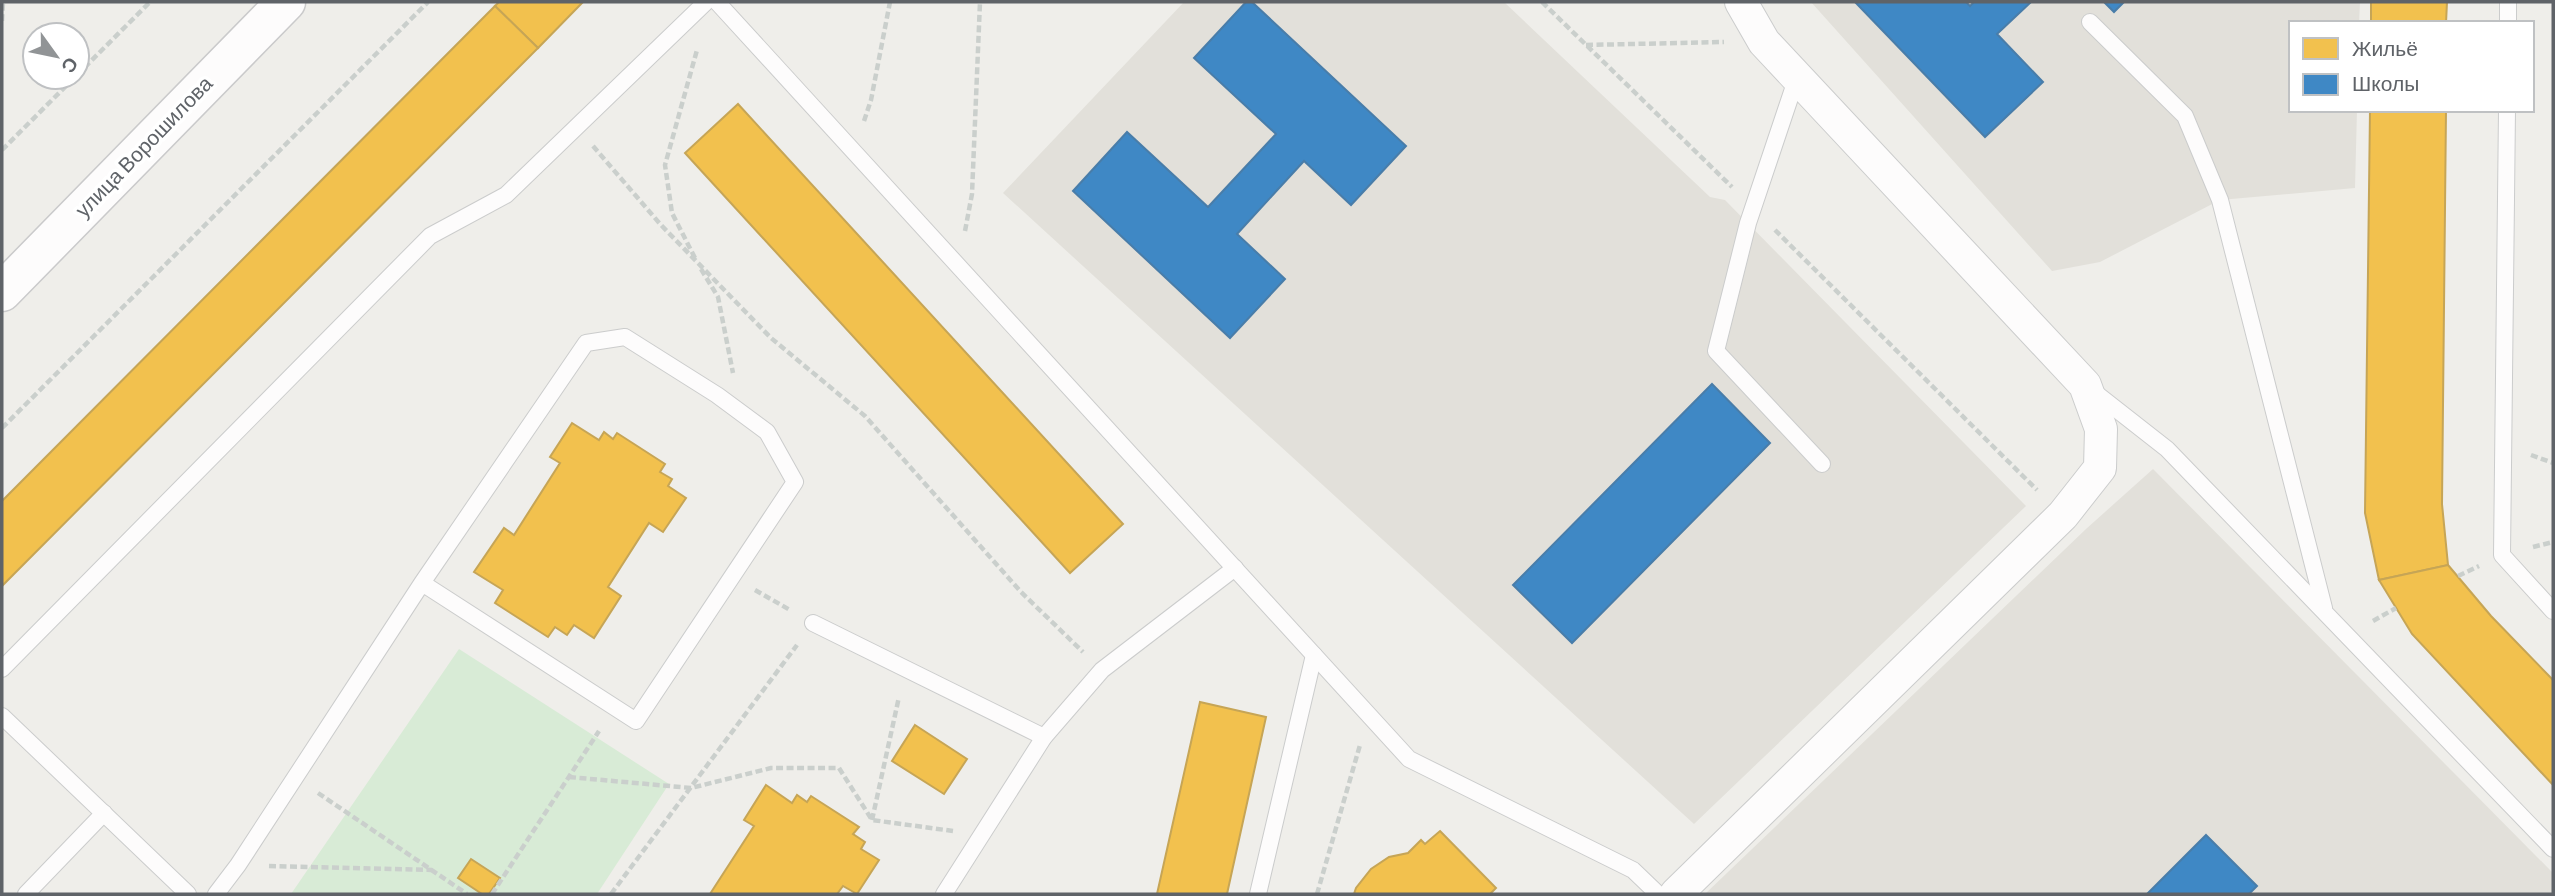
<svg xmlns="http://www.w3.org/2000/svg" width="2555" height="896" viewBox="0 0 2555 896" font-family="Barlow,sans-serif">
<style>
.education{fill:#e2e0da}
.green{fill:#d8ebd6}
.homes{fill:#f2c14e;stroke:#c6a556;stroke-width:2}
.schools{fill:#3f88c5;stroke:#497da9;stroke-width:2}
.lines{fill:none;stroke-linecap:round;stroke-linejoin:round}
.service-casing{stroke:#cbcccc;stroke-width:18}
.minor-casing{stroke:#cbcccc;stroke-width:34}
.secondary-casing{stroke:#cacacb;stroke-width:41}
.path{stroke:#cacfcc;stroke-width:4.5;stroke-dasharray:7 3.5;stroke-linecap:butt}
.service{stroke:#fdfcfc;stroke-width:16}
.minor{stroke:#fdfcfc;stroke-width:32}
.secondary{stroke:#fdfcfc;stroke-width:38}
.labels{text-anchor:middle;stroke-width:7;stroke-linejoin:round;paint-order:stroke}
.street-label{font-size:21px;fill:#5f6368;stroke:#fff}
</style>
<rect width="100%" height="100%" fill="#efeeea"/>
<g class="education">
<path d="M1184 2H1504L1710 197 1725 200 2026 506 1694 824 1003 193Z"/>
<path d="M1811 2H2360L2359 23H2291V110H2357L2355 188 2220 200 2100 262 2052 271Z"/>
<path d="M2153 469 2553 873V894H1705L2086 529Z"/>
</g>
<path class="green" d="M459 649 669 784 597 894H291Z"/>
<g class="homes">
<path d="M499 2H583L538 48 495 6Z"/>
<path d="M2371 2H2447L2446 23H2371Z"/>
<path d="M495 6 538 48 2 586V501Z"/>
<path d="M738 104 1123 524 1070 573 685 153Z"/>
<path d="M2370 110H2446L2442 504 2448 565 2379 580 2365 513Z"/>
<path d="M572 423 599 440 604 432 613 439 617 433 665 464 660 472 672 479 668 486 686 498 663 532 649 523 608 587 621 596 594 638 574 625 567 635 555 627 548 637 495 603 503 590 474 572 504 528 514 535 560 463 550 457Z"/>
<path d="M2448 565 2491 616 2553 680V785L2412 634 2379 580Z"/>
<path d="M1200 702 1266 717 1227 894H1157Z"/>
<path d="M915 725 967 759 944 794 892 761Z"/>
<path d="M766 785 792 803 797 795 807 802 811 796 859 827 853 834 865 842 861 849 879 860 857 894 843 886 837 894H710L754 826 744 820Z"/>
<path d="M1440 831 1496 888 1490 894H1354L1356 888 1371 869 1389 857 1408 853 1421 840 1425 844Z"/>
<path d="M471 859 500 878 489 894H482L458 878Z"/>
</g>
<g class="schools">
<path d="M1246 2H1252L1406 146 1351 205 1304 161 1237 234 1285 279 1230 338 1073 191 1127 132 1208 207 1276 134 1194 58Z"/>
<path d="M1855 2H1966L1970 6 1974 2H2031L1997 34 2043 82 1985 137Z"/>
<path d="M2104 2H2124L2114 12Z"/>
<path d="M1712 384 1770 443 1572 643 1513 585Z"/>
<path d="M2206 835 2257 886 2249 894H2147Z"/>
</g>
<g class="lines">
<defs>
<g id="service">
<path d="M717 2 1409 759 1633 870 1658 894"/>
<path d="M2090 22 2185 116 2220 200 2324 608"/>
<path d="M2508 23V2"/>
<path d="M1797 77 1748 223 1716 351 1822 464"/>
<path d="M2507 110 2502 555 2553 611"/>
<path d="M2093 391 2167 449 2553 849"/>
<path d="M813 623 1044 737"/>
<path d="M2 669 430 236 506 195 706 2"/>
<path d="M2 716 188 894"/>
<path d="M26 894 104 813"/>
<path d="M216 894 238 865 422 583 586 343 625 337 717 395 767 432 795 482 636 721 422 583"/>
<path d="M944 894 1044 737 1102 670 1235 568"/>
<path d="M1258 894 1314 655"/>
</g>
<path id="minor" d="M1676 894 2063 515 2100 468 2101 429 2085 385 1764 42 1741 2"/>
<path id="secondary" d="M2 292 286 2"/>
</defs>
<use href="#service" class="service-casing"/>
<use href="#minor" class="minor-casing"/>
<use href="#secondary" class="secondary-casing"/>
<g class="path">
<path d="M1542 2 1732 187"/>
<path d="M2 21 3 2"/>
<path d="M1586 45 1724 42"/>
<path d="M77 75 150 2"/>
<path d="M864 121 871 100 890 2"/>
<path d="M593 146 661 225 771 338 865 416 1021 592 1083 652"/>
<path d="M2 150 75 77"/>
<path d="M1775 230 2037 490"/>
<path d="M965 231 972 194 980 2"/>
<path d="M695 258 672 213 665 165 697 50"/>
<path d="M701 269 718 297 733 373"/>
<path d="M2 428 428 2"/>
<path d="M2531 455 2553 463"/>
<path d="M2533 547 2553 542"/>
<path d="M2458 576 2479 566"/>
<path d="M755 590 790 610"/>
<path d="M2373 621 2396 608"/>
<path d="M569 777 691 788 771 768H839L872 820 953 831"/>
<path d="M318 793 467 894"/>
<path d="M872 820 899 697"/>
<path d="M269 866 432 870"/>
<path d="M492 894 599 731"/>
<path d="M611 894 797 645"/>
<path d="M1317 894 1360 745"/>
</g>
<use href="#service" class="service"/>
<use href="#minor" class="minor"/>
<use href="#secondary" class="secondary"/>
</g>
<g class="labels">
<g class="street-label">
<text transform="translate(144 147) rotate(-46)" y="7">улица Ворошилова</text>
</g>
</g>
<rect width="2555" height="896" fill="none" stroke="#5f6368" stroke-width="7"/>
<rect x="2289" y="21" width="245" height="91" fill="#ffffff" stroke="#bfc1c3" stroke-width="2"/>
<rect x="2303" y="38" width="35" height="21" fill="#f2c14e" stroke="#bfc1c3" stroke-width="2"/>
<text x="2352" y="56" font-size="21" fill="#5f6368">Жильё</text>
<rect x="2303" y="74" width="35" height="21" fill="#3f88c5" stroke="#bfc1c3" stroke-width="2"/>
<text x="2352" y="91" font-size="21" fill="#5f6368">Школы</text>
<g transform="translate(56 56) rotate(123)"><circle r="33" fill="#ffffff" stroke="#bfc1c3" stroke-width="2"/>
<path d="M0-5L12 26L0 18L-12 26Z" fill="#919496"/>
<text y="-10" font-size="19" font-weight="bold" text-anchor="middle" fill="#5f6368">С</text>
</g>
</svg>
